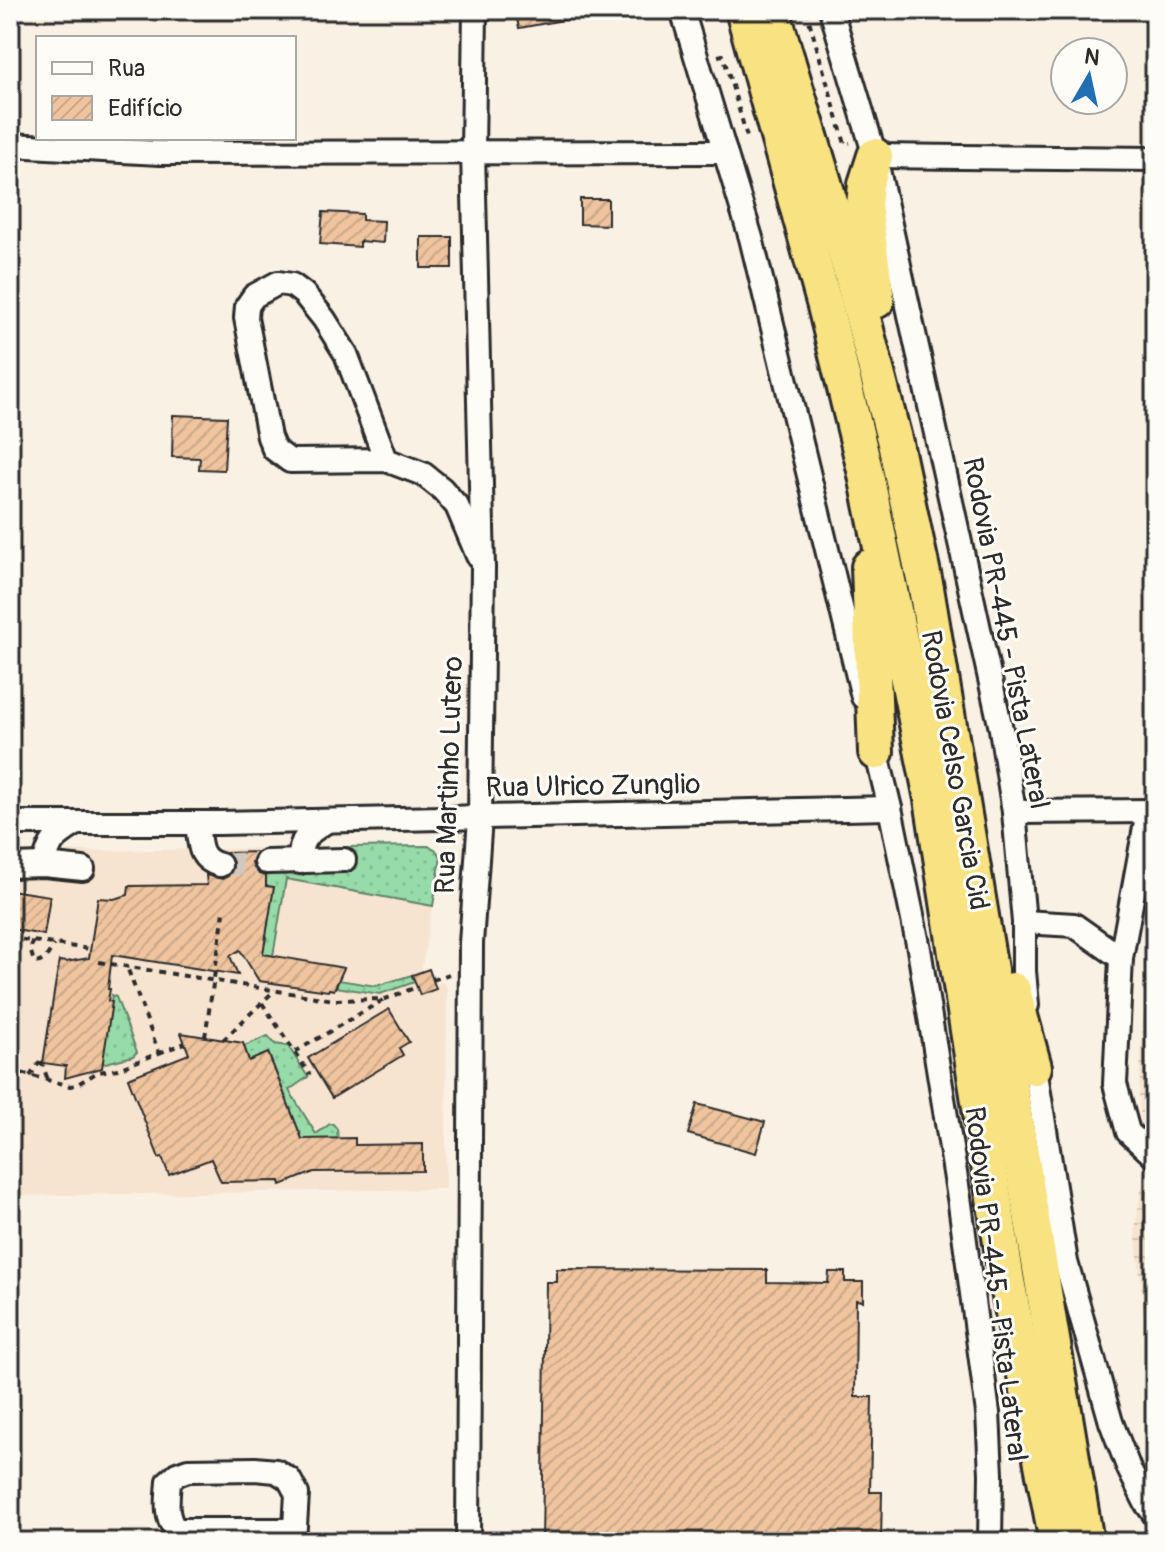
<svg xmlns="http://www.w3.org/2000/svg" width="1165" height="1552" viewBox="0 0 1165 1552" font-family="Pangolin,sans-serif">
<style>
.built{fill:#f7e4d0}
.industrial{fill:url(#industrial-grid)}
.grass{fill:url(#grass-dots);stroke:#61846a;stroke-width:2}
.building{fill:url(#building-hatch);stroke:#2b2b2b;stroke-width:2}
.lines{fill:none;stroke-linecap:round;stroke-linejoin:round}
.minor-tunnel{stroke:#d1c9c0;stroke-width:22;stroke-dasharray:22 11;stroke-linecap:butt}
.minor-casing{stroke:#2b2b2b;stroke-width:28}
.highway-casing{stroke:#2b2b2b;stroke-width:40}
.path{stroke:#2b2b2b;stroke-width:4;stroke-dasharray:6 6;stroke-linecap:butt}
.minor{stroke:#fdfcf7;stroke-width:22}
.highway{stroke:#f8e281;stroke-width:34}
.labels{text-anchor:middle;stroke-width:6;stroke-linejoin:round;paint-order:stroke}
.street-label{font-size:28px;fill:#2b2b2b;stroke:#fdfcf7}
</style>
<defs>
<pattern id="industrial-grid" width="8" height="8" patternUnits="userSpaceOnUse" patternTransform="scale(2)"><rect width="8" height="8" fill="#f7e4d0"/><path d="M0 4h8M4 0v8" fill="none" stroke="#d4c4b3"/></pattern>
<pattern id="grass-dots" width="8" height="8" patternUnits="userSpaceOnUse" patternTransform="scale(2)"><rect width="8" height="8" fill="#97dca8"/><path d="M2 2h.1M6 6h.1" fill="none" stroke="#82bd91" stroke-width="1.8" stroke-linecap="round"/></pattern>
<pattern id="building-hatch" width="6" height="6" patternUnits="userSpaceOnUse" patternTransform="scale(2)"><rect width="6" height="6" fill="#efc49f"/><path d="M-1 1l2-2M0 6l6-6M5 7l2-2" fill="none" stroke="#cda989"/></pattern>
</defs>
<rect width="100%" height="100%" fill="#faf1e5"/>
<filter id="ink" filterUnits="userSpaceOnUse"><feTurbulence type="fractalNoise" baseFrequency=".0125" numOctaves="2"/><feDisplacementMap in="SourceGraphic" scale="16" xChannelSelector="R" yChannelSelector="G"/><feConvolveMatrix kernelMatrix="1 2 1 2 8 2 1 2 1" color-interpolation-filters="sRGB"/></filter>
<g filter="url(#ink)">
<path class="built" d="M420 846 435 849 441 857 421 973 426 986 443 982 447 987 446 1189 10 1196V852Z"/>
<path class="industrial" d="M1155 904V1377L1149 1359 1135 1229 1144 1171 1139 1094 1142 1032Z"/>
<g class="grass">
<path d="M428 846 435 849 441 857 433 906 286 879 273 956 241 951 265 944 273 887 252 883 266 879V875L347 872 346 847Z"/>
<path d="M412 975 415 982 380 994 336 987 339 980 376 986Z"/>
<path d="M112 995 116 997 137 1052 133 1056 102 1064Z"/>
<path d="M268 1036 275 1044 288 1046 308 1077 289 1090 316 1134 330 1124H333L337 1129 338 1139 311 1162 269 1054 249 1061 244 1046Z"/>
</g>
<g class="building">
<path d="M515 10H568L569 19 519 28Z"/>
<path d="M580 199H608V225L580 224Z"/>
<path d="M323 212 362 214V220L384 221 383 243 360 241V247L320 244Z"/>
<rect x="421" y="237" width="31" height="31"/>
<path d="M173 415 227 417 224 470 199 469 200 458 172 457Z"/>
<path d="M256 852 252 862 254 869 259 874 266 876V886L274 887 263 954 344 968 334 990 329 989 328 991 259 981 240 950 230 956 238 975 112 955 108 989H110L108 1001 112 1002 102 1068 65 1078 66 1066 43 1063 59 961 66 962 89 958 98 898 114 899 128 895 129 886 207 885 206 875 222 879 228 876 233 870 234 862 227 853Z"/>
<path d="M10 890 50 896 44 935 10 929Z"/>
<path d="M429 969 436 989 420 995 412 975Z"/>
<path d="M389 1009 409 1042 399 1048 403 1055 332 1098 308 1058Z"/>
<path d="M181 1033 243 1043 249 1061 268 1053 302 1139 355 1138V1145L423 1144V1171L314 1172 281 1185 280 1181 221 1182 211 1159 169 1175 162 1157 159 1158 128 1078 189 1054Z"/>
<path d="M697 1104 765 1122 756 1153 688 1134Z"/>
<path d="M557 1269 767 1270V1282L828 1283 829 1272H845V1282H863V1301L856 1300 855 1397H872L870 1492H882L881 1542H542L546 1282H557Z"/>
</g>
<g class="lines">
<path class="minor-tunnel" d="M220 865 266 862"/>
<defs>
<g id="minor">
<path d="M682 10 751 238 863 697"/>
<path d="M831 10 875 156 1001 729 1014 812 1024 922V971L1027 1005"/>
<path d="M10 145 160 153 725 152"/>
<path d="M875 156 1155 159"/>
<path d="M386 460 346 354 324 319 304 294 292 285 278 283 254 296 247 306 246 318 269 437 274 449 290 461 386 460 423 474 442 489 457 506 478 556"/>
<path d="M873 738 890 808 919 949 960 1204 988 1413 991 1474 990 1542"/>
<path d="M1014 812 1155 811"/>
<path d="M10 823H219L890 808"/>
<path d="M197 823C200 843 197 859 220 865"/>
<path d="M266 862 344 860"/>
<path d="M300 862C299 838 308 833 327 821"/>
<path d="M44 865C50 839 55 837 77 823"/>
<path d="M10 866 44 865 83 869"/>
<path d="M1024 922 1074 925 1121 958 1115 1084 1128 1132 1155 1157"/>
<path d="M1121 958 1148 811"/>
<path d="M1033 1055 1066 1262 1111 1422 1129 1469 1146 1503 1155 1515"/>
<path d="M294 1542 297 1494 289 1479 276 1471 255 1469 188 1470 177 1474 169 1481C168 1498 164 1516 176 1530H294"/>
<path d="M468 1542 471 943 480 818 483 568 473 152 475 10"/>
</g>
<g id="highway">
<path d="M743 10 825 306 865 470 892 600 932 799 1007 1281 1057 1542"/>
<path d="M772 10 851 272 895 443 926 588 1086 1542"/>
<path d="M875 156 866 184 864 206 877 300"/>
<path d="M869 567 876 752"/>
<path d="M1013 990 1034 1067"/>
</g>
</defs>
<use href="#minor" class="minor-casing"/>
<use href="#highway" class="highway-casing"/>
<g class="path">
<path d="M806 10 845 144 850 143"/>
<path d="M718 56 723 55 747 137"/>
<path d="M10 938 90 949"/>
<path d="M32 941 31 952 34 962C44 965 49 952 54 945"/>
<path d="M99 962 334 1000 385 999 417 987"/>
<path d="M433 980 449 974"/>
<path d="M262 1003 310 1075"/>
<path d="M205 1037 224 912"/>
<path d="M223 1040 275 990"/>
<path d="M295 1052 383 1000"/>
<path d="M159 1053 185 1043"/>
<path d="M41 1061 48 1080"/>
<path d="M10 1070 70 1086 76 1085 98 1072 118 1069 159 1053 127 967"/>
<path d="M30 1076 42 1059"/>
</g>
<use href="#minor" class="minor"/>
<use href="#highway" class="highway"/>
</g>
</g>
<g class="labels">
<g class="street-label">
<text transform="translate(1007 633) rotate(79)" y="10">Rodovia PR-445 - Pista Lateral</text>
<text transform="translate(956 770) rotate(80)" y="10">Rodovia Celso Garcia Cid</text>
<text transform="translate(448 775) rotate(-88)" y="10">Rua Martinho Lutero</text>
<text transform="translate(593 785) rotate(-1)" y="10">Rua Ulrico Zunglio</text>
<text transform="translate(997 1284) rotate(83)" y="10">Rodovia PR-445 - Pista Lateral</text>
</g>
</g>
<rect width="1165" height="1552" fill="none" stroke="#fdfcf7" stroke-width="40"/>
<rect x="20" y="20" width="1125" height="1512" fill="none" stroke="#2b2b2b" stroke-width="3" filter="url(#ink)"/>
<rect x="36" y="36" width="260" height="104" fill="#fdfcf7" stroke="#a9a8a5" stroke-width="2"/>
<rect x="52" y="62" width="40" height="12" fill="#fdfcf7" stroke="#a9a8a5" stroke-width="2"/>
<text x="108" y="76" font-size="24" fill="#2b2b2b">Rua</text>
<rect x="52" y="96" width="40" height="24" fill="url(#building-hatch)" stroke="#a9a8a5" stroke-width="2"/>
<text x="108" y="116" font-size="24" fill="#2b2b2b">Edifício</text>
<g transform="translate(1089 76) rotate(9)"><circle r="38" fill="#fdfcf7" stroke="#a9a8a5" stroke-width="2"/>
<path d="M0-6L14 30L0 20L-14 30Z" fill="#1f6fb2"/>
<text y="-12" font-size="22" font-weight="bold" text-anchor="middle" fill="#2b2b2b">N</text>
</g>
</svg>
